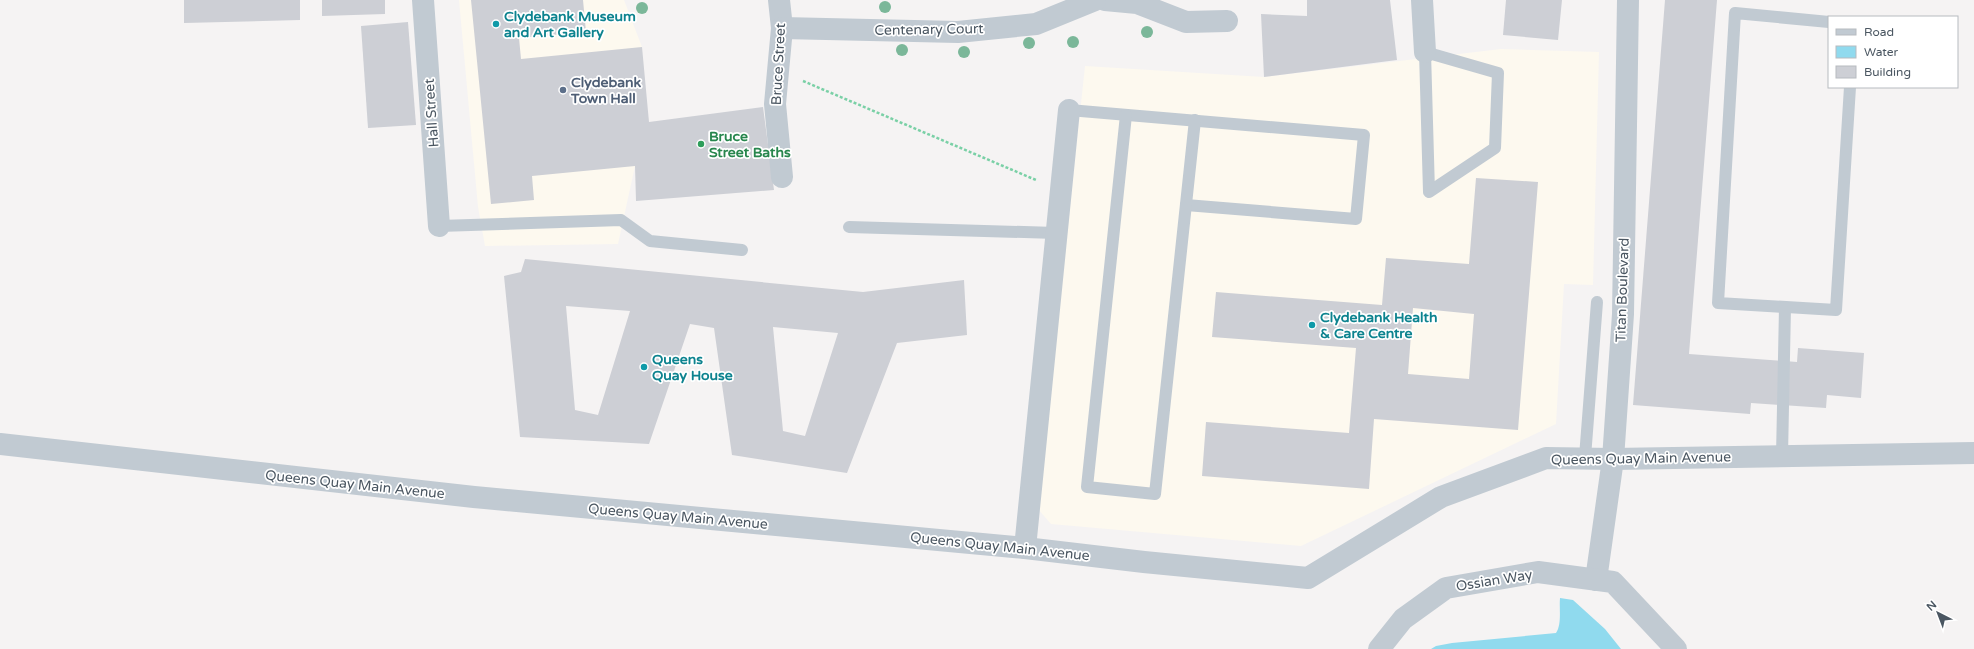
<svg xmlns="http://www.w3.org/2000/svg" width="1974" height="649" viewBox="0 0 1974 649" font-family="'Varela Round',sans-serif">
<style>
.commercial{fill:#fdf9ef}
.water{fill:#90daee}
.building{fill:#cdcfd5;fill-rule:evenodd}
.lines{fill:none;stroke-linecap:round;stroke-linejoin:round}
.path{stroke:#7ad0a6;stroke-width:2.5;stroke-dasharray:3 2;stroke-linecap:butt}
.lane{stroke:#c1cad2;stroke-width:12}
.street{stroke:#c1cad2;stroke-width:22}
.tree{fill:#7bb799}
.culture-dot{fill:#0f9aa8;stroke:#fff;stroke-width:1.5}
.service-dot{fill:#5c6f8a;stroke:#fff;stroke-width:1.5}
.leisure-dot{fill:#2e9e5b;stroke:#fff;stroke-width:1.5}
.labels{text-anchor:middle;stroke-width:3.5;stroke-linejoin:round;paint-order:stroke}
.culture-label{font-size:14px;font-weight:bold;fill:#0d838f;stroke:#fff;text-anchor:start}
.street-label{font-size:14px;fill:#4a5661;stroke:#fff}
.service-label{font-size:14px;font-weight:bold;fill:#4e5e75;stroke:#fff;text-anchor:start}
.leisure-label{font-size:14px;font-weight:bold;fill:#27864d;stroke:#fff;text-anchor:start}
</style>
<rect width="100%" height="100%" fill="#f5f3f3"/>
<g class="commercial">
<path d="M459 0H624L642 47 635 166 618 244 485 246 478 207Z"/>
<path d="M1501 49 1599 52 1593 285 1564 284 1556 424 1301 546 1051 524 1038 509 1085 66 1264 77Z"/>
</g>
<path class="water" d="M1560 598 1573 600 1605 629 1621 649H1431L1436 646 1452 643 1556 633C1562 624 1559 609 1560 598Z"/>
<g class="building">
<path d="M184 0H300V20L184 23Z"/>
<path d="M322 0H385V14L322 16Z"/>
<path d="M471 0H583L586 32 519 38 521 59 642 47 649 122 763 107 774 190 636 201 635 166 532 176 534 200 491 204Z"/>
<path d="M1307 0H1390L1397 60 1264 77 1261 14 1307 16Z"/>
<path d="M1506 0H1562L1558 40 1503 35Z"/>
<path d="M1665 0H1717L1689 354 1797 362 1798 348 1864 353 1861 398 1827 395 1826 408 1751 403 1750 414 1633 405Z"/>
<path d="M408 22 416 125 368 128 361 26Z"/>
<path d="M1476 178 1538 182 1518 430 1374 419 1369 489 1202 476 1206 422 1349 433 1356 348 1212 337 1216 292 1382 305 1386 258 1469 264ZM1413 308 1474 314 1469 379 1408 374Z"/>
<path d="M525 259 863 292 964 280 967 335 897 343 847 473 732 455 714 328 690 324 649 444 520 437 504 276 521 272ZM566 306 630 311 598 415 575 410ZM773 327 838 333 805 436 783 431Z"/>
</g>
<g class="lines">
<path class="path" d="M803 81 1036 180"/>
<g class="lane">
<path d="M1829 22 1735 13 1718 303 1836 310 1850 87"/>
<path d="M1425 52 1498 73 1495 148 1429 192Z"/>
<path d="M1069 110 1364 135 1356 219 1186 205"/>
<path d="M1126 115 1087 487 1155 494 1195 120"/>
<path d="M439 226 621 220 650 241 742 250"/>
<path d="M849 227 1056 233"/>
<path d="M1782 456 1785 307"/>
<path d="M1585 457 1597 302"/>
</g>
<g class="street">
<path d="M423 0 439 226"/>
<path d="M779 0 782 28 775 104 782 177"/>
<path d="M1105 0 1137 3 1186 22 1227 21"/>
<path d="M1422 0 1425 52"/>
<path d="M782 28 958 32 1036 24 1095 0"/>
<path d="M0 444 474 497 1025 548 1144 562 1308 578 1441 497 1546 458 1613 459 1974 453"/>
<path d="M1025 548 1069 110"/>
<path d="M1596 580 1613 459 1623 314 1628 0"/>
<path d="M1379 649 1403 619 1446 588 1538 572 1613 582 1676 649"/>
</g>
</g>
<g class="tree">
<circle cx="885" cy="7" r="6"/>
<circle cx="642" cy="8" r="6"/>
<circle cx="1147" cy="32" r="6"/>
<circle cx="1073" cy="42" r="6"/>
<circle cx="1029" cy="43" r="6"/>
<circle cx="902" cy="50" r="6"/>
<circle cx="964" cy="52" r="6"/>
</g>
<g class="culture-dot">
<circle cx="496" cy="24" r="4"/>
<circle cx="1312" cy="325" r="4"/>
<circle cx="644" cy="367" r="4"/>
</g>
<circle class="service-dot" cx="563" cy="90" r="4"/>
<circle class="leisure-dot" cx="701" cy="144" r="4"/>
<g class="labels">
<g class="culture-label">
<text x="504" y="21">Clydebank Museum<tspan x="504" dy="16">and Art Gallery</tspan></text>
<text x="1320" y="322">Clydebank Health<tspan x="1320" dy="16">&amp; Care Centre</tspan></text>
<text x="652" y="364">Queens<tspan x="652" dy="16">Quay House</tspan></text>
</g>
<g class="street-label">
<text transform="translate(929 29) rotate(-1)" y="5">Centenary Court</text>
<text transform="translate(778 64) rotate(-87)" y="5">Bruce Street</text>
<text transform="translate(431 113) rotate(-94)" y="5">Hall Street</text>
<text transform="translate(1622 290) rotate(-88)" y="5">Titan Boulevard</text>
<text transform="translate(1641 458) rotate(-1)" y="5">Queens Quay Main Avenue</text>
<text transform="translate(355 484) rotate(6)" y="5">Queens Quay Main Avenue</text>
<text transform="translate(678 516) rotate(5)" y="5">Queens Quay Main Avenue</text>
<text transform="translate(1000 546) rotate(6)" y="5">Queens Quay Main Avenue</text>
<text transform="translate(1494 580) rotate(-9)" y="5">Ossian Way</text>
</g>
<g class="service-label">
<text x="571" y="87">Clydebank<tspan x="571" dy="16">Town Hall</tspan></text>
</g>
<g class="leisure-label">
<text x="709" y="141">Bruce<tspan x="709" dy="16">Street Baths</tspan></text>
</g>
</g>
<rect x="1828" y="16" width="130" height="72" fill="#ffffff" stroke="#b7bbc0"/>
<rect x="1836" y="29" width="20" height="6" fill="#c1cad2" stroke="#b7bbc0"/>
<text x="1864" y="36" font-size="12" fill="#4a5661">Road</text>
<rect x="1836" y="46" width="20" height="12" fill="#90daee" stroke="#b7bbc0"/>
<text x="1864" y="56" font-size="12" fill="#4a5661">Water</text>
<rect x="1836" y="66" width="20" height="12" fill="#cdcfd5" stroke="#b7bbc0"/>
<text x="1864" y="76" font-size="12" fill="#4a5661">Building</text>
<g transform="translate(1938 613) rotate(318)" stroke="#ffffff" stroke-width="3" paint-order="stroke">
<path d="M0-3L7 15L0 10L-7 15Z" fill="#4a5661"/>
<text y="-6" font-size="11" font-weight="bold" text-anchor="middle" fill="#4a5661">N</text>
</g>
</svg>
